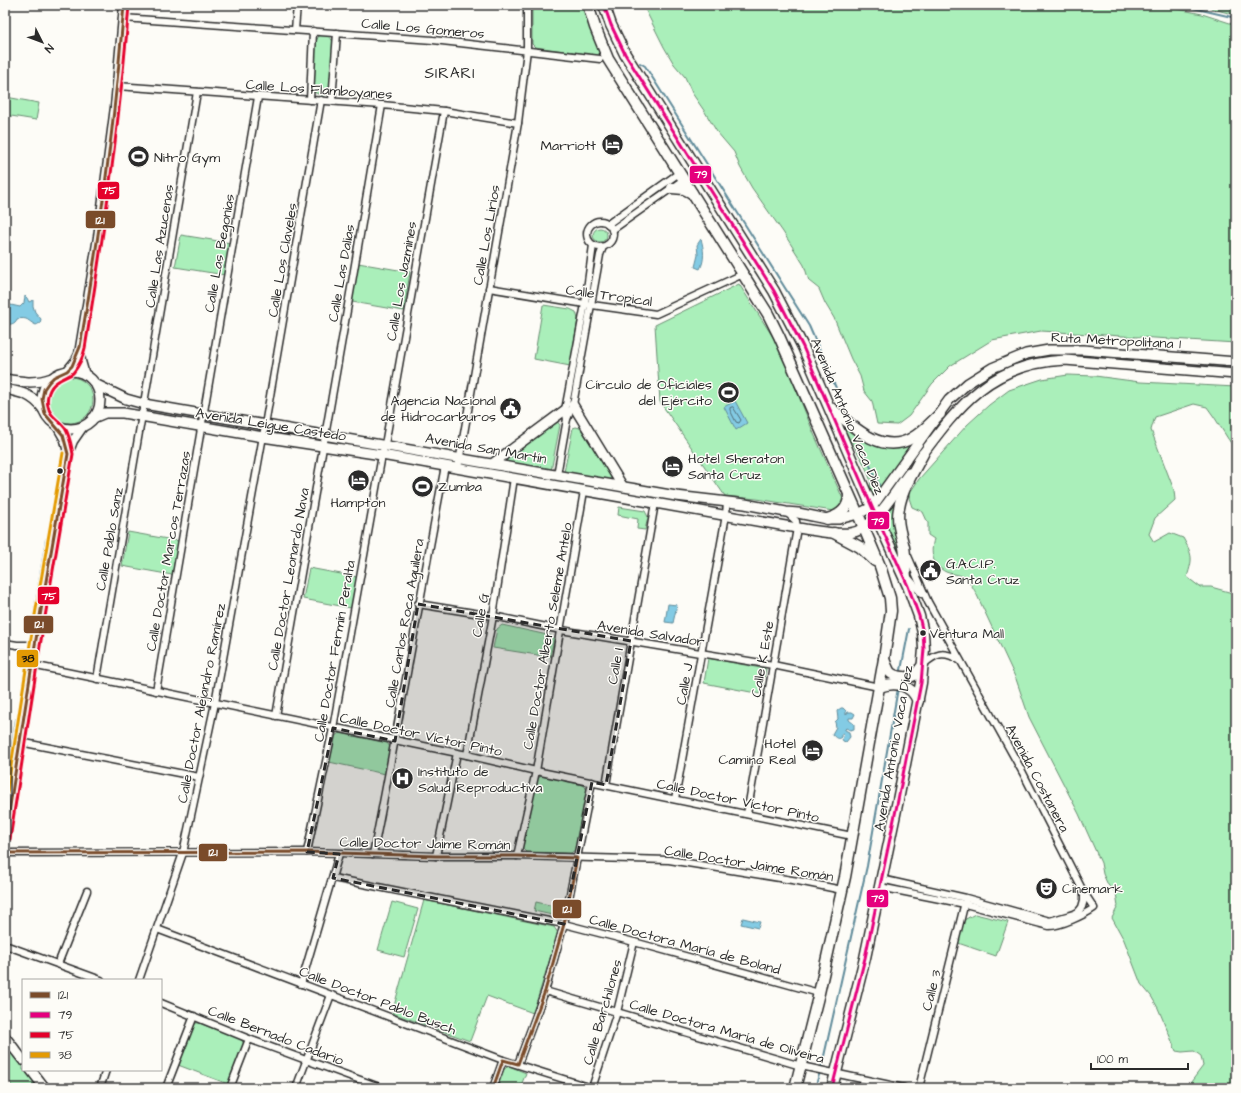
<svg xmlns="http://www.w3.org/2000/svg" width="1241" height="1093" viewBox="0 0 1241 1093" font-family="'Architects Daughter',sans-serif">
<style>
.green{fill:#aaefba;stroke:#6a8d72}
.water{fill:#83cbe4;stroke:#608b9a}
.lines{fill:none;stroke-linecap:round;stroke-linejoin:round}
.shore{stroke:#4e6b75;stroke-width:1}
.stream{stroke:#608b9a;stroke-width:2}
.minor-casing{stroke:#2b2b2b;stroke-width:9}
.tertiary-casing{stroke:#2b2b2b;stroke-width:11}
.secondary-casing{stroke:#2b2b2b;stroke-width:12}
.trunk-casing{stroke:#2b2b2b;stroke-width:13}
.minor{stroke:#fdfcf7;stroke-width:6}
.tertiary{stroke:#fdfcf7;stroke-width:8}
.secondary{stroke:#fdfcf7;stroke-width:9}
.trunk{stroke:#fdfcf7;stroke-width:10}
.bus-1-casing{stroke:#fdfcf7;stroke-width:6}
.bus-2-casing{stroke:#fdfcf7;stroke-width:6}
.bus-3-casing{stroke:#fdfcf7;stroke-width:6}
.bus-4-casing{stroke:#fdfcf7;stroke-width:6}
.bus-1{stroke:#7a4b2a;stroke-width:3}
.bus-2{stroke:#e5007d;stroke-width:3}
.bus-3{stroke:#e4002b;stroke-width:3}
.bus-4{stroke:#e39a04;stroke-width:3}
.marked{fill:#2b2b2b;fill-opacity:0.2;stroke:#2b2b2b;stroke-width:3;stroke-dasharray:8 5;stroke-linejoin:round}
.bus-dot{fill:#2b2b2b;stroke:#fdfcf7;stroke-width:1.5}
.labels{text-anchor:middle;stroke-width:3;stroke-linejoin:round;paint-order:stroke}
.bus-label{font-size:13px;fill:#2b2b2b;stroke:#fdfcf7;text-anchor:start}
.street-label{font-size:14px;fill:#2b2b2b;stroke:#fdfcf7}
.poi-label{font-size:14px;fill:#2b2b2b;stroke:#fdfcf7;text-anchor:start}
.neighbourhood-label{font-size:15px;letter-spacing:1px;fill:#2b2b2b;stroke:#fdfcf7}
.line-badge{stroke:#fdfcf7;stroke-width:1.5}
.badge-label{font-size:11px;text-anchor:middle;font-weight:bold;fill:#fff}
.pale-badge-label{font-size:11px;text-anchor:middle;font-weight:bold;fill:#111}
</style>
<rect width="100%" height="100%" fill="#fdfcf7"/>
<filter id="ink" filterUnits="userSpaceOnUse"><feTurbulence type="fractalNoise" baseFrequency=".025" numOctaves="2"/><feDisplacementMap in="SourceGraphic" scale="8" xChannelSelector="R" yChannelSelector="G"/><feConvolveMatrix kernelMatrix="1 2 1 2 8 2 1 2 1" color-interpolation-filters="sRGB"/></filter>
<g filter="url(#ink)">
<g class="green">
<path d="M532 5H583L602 56 535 47 532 44Z"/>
<path d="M643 5H1159L1202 14 1236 25V343L1041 331 992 340 950 366 932 384 909 416 897 425 877 424 872 401 864 391 860 376 851 359 834 318 825 303 819 289 809 281 804 265 783 232 752 188 740 167 734 152 717 132 705 112 692 93 685 77 674 64 664 47Z"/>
<path d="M1206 5H1236V15L1213 9Z"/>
<path d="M320 34H328L334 43 329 91 326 95H320L314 92 316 41Z"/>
<path d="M6 97 39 103 36 120 5 115Z"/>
<circle cx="600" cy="235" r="7"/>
<path d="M181 235 231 243 225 275 175 267Z"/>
<path d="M358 263 410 272 404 311 352 302Z"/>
<path d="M739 284 773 337 786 364 814 434 843 499C843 506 840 508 833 511L757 499 725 496 660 402 655 325Z"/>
<path d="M543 305 570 309 576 312 578 319 570 366 534 359Z"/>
<path d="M1068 375 1095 376 1140 382 1236 387V450C1225 436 1218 421 1207 407L1194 404 1155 417 1151 430 1174 490 1175 500 1155 518 1149 534 1154 542 1170 533 1183 538C1193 556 1193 558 1187 577L1200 587H1211L1236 594V1088H1190L1191 1082 1203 1066 1201 1056 1194 1051 1182 1052 1176 1051 1158 1008 1151 996 1141 984 1124 940 1112 918 1118 906 1116 893 1108 885 1103 874 1101 863 1079 814 1029 717 1016 679 976 593C972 586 969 580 962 576 957 574 951 574 946 572 932 565 930 553 934 539L928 535V523L923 512 912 507 909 498 911 491 919 479 967 425 989 405 1009 390 1042 379Z"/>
<circle cx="70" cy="400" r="23"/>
<path d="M556 420 560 425 551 471 501 462Z"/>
<path d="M841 423 873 445 891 448 914 442 874 496C868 492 872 485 870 479 864 459 850 442 841 423Z"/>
<path d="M576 427 580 428 616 482 564 472 573 428Z"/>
<path d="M905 485 898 499 901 551 900 559 882 516Z"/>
<path d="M619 507 645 511 648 517 645 530 637 529 638 519 618 515Z"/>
<path d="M128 532 179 541 172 575 122 566Z"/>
<path d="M309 568 357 577 351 608 303 599Z"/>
<path d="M502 625 552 636 554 639 550 657 493 648 497 629Z"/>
<path d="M708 658 766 669 761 694 704 683Z"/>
<path d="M339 733 387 743 391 748 385 774 329 762 334 737Z"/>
<path d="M541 776 584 785 587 790 576 849 571 853 526 852 523 849 522 846 536 780Z"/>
<path d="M424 900 554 927 558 933 533 1013 487 996 470 1041 392 1013Z"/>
<path d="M392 902 418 909 404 957 378 950Z"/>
<path d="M536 902 554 906 552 915 534 911Z"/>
<path d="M975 914 1008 922 996 956 958 943 964 920Z"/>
<path d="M196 1023H199L241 1039 244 1044 228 1084 178 1065 193 1026Z"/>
<path d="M5 1044 23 1067V1070H25L40 1088H14L5 1077Z"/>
<path d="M509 1066 526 1073 520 1088H496L504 1069Z"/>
</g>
<g class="water">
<path d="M701 239C704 249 705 260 700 269L695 267 698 255 697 245Z"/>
<path d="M25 296 27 298 29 302 33 300V306L35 312 41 319 40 323 36 325C27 321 29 317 17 319 15 324 10 325 5 324V307L11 305 20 307 24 303Z"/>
<path d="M735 401 747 423 736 430 724 407Z"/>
<path d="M668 604 677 605 673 623 665 622Z"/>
<path d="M841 708H843L846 711V715L848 712H852L855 714 853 718H849V720L854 724V729L850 730 846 728 845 729V730L849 732 850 737 846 742 843 741 842 739 844 734 843 733 841 734V737C838 740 835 738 832 734L836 727 835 722 838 719 837 711Z"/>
<path d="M743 918 760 922 758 928 741 924Z"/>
</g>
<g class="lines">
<path class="shore" d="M733 407 741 420 739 423 736 422 730 410V408Z"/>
<g class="stream">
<path d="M1180 5 1236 18"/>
<path d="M640 63 645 66 652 77 809 326 836 388"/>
<path d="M860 444 879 485"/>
<path d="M30 636 46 539"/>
<path d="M901 670 909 629"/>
<path d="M6 784 16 719"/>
<path d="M815 1088 822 1065 867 866 898 688"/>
</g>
<defs>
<g id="minor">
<path d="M123 18 433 40 600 59"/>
<path d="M295 30 297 5"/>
<path d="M117 86 382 105 444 111 518 123"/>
<path d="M310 100 313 31"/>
<path d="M332 101 337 33"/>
<circle cx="600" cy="234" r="13"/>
<path d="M608 224 679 173"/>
<path d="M612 230 683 180"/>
<path d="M489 288 585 304 656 314 743 274"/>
<path d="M567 419 573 405 600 255 603 247"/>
<path d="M458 468 518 123 527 50V5"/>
<path d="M557 475 567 419 565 410 585 304 593 245"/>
<path d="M906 575 922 594"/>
<path d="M418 604 493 616 561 630 773 665 879 687"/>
<path d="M5 643 17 645H35"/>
<path d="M32 665 467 755 536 771 852 836"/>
<path d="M923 665C935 654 943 650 959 660"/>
<path d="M97 679 197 92"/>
<path d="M156 691 258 97"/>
<path d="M276 716 352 282 382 105"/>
<path d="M20 742 199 777"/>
<path d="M467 755 493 616 514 478"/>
<path d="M606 785 655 503"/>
<path d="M675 799 726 515 727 502"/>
<path d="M747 814 797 528 796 521 786 512"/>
<path d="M307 852 333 728 382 455 386 439 444 111"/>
<path d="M5 853 307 852 436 856H517L669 860 798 881 842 890"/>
<path d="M373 854C399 725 420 595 445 466"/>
<path d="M436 856 457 753"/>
<path d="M517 856 536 771 584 491"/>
<path d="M333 878 564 924 634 942 819 993"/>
<path d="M881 879 966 898 1050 921 1074 914 1078 912 1082 907 1084 900V892"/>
<path d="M880 887 965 904 1049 926C1061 926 1084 915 1094 908L1083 891 1023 773 928 602 908 556"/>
<path d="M157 929 503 1060 592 1088"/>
<path d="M5 945 101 980"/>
<path d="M58 964 87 891"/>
<path d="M139 980 183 853 215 703 265 425 321 100"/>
<path d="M301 984 339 854"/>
<path d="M545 991 801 1066 904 1088"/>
<path d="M161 1003 249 1039 382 1088"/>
<path d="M518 1064 545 991 564 924 592 782"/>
<path d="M100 1088 106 1070"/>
<path d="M166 1088 194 1016"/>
<path d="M230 1088 249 1039"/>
<path d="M296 1088 331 995"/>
<path d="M493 1088 503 1060"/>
<path d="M592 1088 617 1012 634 942"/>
<path d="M919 1088 965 902"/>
</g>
<g id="tertiary">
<path d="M80 352 81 361 85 375"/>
<path d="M67 371 76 360 79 354 98 237 115 107 124 5"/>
<path d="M57 426 65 440 68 453"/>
<path d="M5 838 35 645 68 454 73 441 82 428"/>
</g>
<g id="secondary">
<circle cx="71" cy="400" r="29"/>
<path d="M5 379C21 382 36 384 52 378"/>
<path d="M97 385 126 399 144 404 607 484 676 496 745 504 786 512 798 513 827 519H839L858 514 872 507 949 400 968 383 992 368 1026 354 1049 350H1083L1236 362"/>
<path d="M5 389C21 392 33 395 43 409"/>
<path d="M573 405 623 487"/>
<path d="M93 418 105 413H123L263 437 382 455 797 528C814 530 833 535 850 533 873 531 896 490 909 473"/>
<path d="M919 459C960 404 991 363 1065 360L1236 374"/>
<path d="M492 464 565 410"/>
<path d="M5 1037 23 1060"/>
<path d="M31 1070 45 1088"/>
</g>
<g id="trunk">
<path d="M588 5 595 27 608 59 768 314 779 336 858 514 880 566 890 598 891 611 884 659 845 877 819 993 795 1088"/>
<path d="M604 5 611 25 625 54 774 291 803 347 872 507 908 586 919 616 923 633 924 649 921 683 898 800 865 958 832 1088"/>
<path d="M672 188 684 189 692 193"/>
<path d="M831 408C852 426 882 456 912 438 923 432 931 422 940 414"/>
<path d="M827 519C840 516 849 508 849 495"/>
<path d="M834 533 860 547 875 561"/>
<path d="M906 578C905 568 906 557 904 547 901 534 896 522 899 508 902 489 914 471 923 454"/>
<path d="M884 659C885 662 887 667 889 671 893 677 908 679 914 675 917 673 920 668 923 665"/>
<path d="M879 687C895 681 911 684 918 701"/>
</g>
</defs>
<use href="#minor" class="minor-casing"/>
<use href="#tertiary" class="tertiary-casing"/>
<use href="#secondary" class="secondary-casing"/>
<use href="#trunk" class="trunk-casing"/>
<use href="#minor" class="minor"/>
<use href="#tertiary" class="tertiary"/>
<use href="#secondary" class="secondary"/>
<use href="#trunk" class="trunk"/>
<defs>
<g id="bus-1">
<path d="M5 838 35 645 68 454 63 435 45 414 42 399 44 389 49 382 54 377 67 371 72 366 80 347C100 234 115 120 124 5"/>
<path d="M5 853 307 852 436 856H517L577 858 564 924 545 991 518 1064 503 1060 493 1088"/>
</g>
<path id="bus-2" d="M604 5 611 25 625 54 774 291 803 347 872 507 908 586 919 616 923 633 924 649 921 683 898 800 865 958 832 1088"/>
<path id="bus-3" d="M10 839 40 646 73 454C71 445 70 436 65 428 59 420 50 417 48 406 46 398 49 387 57 382 62 378 68 377 73 373 79 366 83 357 85 348 104 234 120 120 129 5"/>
<path id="bus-4" d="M5 805 30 644 63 453"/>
</defs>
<use href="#bus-1" class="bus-1-casing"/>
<use href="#bus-2" class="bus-2-casing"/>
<use href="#bus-3" class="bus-3-casing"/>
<use href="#bus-4" class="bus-4-casing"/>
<use href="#bus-1" class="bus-1"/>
<use href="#bus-2" class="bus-2"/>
<use href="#bus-3" class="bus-3"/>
<use href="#bus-4" class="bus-4"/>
</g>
</g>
<path class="marked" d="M418 604 631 641 606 785 592 782 564 924 333 878 339 854 307 852 333 728 395 741Z"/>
<defs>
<symbol id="hotel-disc" viewBox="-11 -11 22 22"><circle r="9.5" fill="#2b2b2b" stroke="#fdfcf7"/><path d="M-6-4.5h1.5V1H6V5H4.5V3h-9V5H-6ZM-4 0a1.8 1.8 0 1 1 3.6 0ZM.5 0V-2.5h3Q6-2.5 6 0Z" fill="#fff"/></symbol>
<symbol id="stadium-disc" viewBox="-11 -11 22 22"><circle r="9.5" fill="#2b2b2b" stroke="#fdfcf7"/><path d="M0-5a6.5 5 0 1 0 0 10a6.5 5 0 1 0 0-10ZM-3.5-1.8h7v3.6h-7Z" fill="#fff"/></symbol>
<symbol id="civic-disc" viewBox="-11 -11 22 22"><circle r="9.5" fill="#2b2b2b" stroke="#fdfcf7"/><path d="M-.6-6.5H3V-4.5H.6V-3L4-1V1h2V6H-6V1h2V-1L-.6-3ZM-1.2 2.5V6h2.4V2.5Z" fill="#fff"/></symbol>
<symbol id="hospital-disc" viewBox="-11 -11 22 22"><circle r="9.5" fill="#2b2b2b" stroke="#fdfcf7"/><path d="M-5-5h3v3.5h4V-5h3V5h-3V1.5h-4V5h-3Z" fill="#fff"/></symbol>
<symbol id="theatre-disc" viewBox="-11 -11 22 22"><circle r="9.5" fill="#2b2b2b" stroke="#fdfcf7"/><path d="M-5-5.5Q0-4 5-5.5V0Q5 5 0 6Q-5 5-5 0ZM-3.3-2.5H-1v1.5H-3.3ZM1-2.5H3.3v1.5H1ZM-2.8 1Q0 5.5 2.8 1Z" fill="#fff"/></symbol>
</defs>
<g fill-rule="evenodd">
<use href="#hotel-disc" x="600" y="132" width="25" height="25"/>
<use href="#stadium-disc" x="126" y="144" width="25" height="25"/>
<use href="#stadium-disc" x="716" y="380" width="25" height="25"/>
<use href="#civic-disc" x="498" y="396" width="25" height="25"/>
<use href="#hotel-disc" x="660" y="454" width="25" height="25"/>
<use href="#hotel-disc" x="346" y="468" width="25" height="25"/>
<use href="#stadium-disc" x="410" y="474" width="25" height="25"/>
<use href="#civic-disc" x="918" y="558" width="25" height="25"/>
<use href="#hotel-disc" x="800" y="738" width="25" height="25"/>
<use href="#hospital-disc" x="390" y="766" width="25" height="25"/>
<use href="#theatre-disc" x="1034" y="876" width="25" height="25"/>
</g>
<g class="bus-dot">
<circle cx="60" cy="471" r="3.5"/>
<circle cx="923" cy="633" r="3.5"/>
</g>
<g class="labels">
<g class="bus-label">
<text x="930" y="638">Ventura Mall</text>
</g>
<g class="street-label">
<text transform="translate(423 28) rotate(5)" y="5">Calle Los Gomeros</text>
<text transform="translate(319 89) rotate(4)" y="5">Calle Los Flamboyanes</text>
<text transform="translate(486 235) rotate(-80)" y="5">Calle Los Lirios</text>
<text transform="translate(159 246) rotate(-81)" y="5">Calle Las Azucenas</text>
<text transform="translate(219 253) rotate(-80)" y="5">Calle Las Begonias</text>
<text transform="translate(282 260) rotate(-80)" y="5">Calle Los Claveles</text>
<text transform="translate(341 273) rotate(-80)" y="5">Calle Las Dalias</text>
<text transform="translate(401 281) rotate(-80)" y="5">Calle Los Jazmines</text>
<text transform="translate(609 295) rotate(8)" y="5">Calle Tropical</text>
<text transform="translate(1116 340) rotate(3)" y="5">Ruta Metropolitana 1</text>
<text transform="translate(848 416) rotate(67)" y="5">Avenida Antonio Vaca Diez</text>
<text transform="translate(271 424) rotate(9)" y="5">Avenida Leigue Castedo</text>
<text transform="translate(486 448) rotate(10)" y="5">Avenida San Martín</text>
<text transform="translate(109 539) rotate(-80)" y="5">Calle Pablo Sanz</text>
<text transform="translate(168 551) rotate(-80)" y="5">Calle Doctor Marcos Terrazas</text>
<text transform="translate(288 579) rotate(-80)" y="5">Calle Doctor Leonardo Nava</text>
<text transform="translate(480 615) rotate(-80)" y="5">Calle G</text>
<text transform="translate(404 623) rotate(-80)" y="5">Calle Carlos Roca Aguilera</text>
<text transform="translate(651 633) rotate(9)" y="5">Avenida Salvador</text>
<text transform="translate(547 636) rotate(-80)" y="5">Calle Doctor Alberto Seleme Antelo</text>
<text transform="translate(334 651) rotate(-80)" y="5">Calle Doctor Fermín Peralta</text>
<text transform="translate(762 659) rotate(-80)" y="5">Calle K Este</text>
<text transform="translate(615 666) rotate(-80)" y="5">Calle I</text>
<text transform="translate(684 684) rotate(-80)" y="5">Calle J</text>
<text transform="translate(201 703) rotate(-79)" y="5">Calle Doctor Alejandro Ramírez</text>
<text transform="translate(421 734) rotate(12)" y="5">Calle Doctor Víctor Pinto</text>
<text transform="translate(893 748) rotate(-80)" y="5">Avenida Antonio Vaca Diez</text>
<text transform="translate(1038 778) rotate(62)" y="5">Avenida Costanera</text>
<text transform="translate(738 800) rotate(12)" y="5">Calle Doctor Víctor Pinto</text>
<text transform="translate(425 843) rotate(1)" y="5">Calle Doctor Jaime Román</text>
<text transform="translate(749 863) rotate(9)" y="5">Calle Doctor Jaime Román</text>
<text transform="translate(685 944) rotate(15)" y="5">Calle Doctora María de Boland</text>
<text transform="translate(931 990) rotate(-76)" y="5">Calle 3</text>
<text transform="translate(378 1000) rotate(21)" y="5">Calle Doctor Pablo Busch</text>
<text transform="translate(602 1012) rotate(-74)" y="5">Calle Barchilones</text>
<text transform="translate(727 1031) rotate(16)" y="5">Calle Doctora María de Oliveira</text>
<text transform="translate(276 1035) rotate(21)" y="5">Calle Bernado Cadario</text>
</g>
<g class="poi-label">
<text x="596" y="150" text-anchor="end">Marriott</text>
<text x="154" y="162">Nitro Gym</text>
<text x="712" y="389" text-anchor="end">Círculo de Oficiales<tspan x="712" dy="16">del Ejército</tspan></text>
<text x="496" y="405" text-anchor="end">Agencia Nacional<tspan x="496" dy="16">de Hidrocarburos</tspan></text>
<text x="688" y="463">Hotel Sheraton<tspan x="688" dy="16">Santa Cruz</tspan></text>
<text x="438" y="491">Zumba</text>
<text x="358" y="507" text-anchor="middle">Hampton</text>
<text x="946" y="568">G.A.C.I.P.<tspan x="946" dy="16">Santa Cruz</tspan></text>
<text x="796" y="748" text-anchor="end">Hotel<tspan x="796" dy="16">Camino Real</tspan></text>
<text x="418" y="776">Instituto de<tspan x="418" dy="16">Salud Reproductiva</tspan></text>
<text x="1062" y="893">Cinemark</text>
</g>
<g class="neighbourhood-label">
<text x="450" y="78">SIRARI</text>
</g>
</g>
<g class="line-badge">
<rect x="689" y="165" width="23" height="19" rx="4" fill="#e5007d"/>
<rect x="97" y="181" width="23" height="19" rx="4" fill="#e4002b"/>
<rect x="85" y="210" width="31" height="19" rx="4" fill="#7a4b2a"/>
<rect x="867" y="511" width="23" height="19" rx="4" fill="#e5007d"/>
<rect x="37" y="586" width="23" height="19" rx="4" fill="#e4002b"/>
<rect x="23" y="615" width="31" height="19" rx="4" fill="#7a4b2a"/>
<rect x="16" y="649" width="23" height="19" rx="4" fill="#e39a04"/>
<rect x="198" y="843" width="30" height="19" rx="4" fill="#7a4b2a"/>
<rect x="866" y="889" width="23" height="19" rx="4" fill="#e5007d"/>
<rect x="552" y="899" width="30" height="20" rx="4" fill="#7a4b2a"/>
</g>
<g class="badge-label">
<text x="701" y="178">79</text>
<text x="109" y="194">75</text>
<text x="100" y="224">121</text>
<text x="878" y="525">79</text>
<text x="49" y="600">75</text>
<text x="39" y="628">121</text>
<text x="213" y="856">121</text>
<text x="878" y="902">79</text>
<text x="567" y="913">121</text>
</g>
<g class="pale-badge-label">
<text x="28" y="662">38</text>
</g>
<rect width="1241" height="1093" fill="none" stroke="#fdfcf7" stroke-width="20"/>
<rect x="10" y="10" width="1221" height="1073" fill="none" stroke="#2b2b2b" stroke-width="1.5" filter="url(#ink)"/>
<rect x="22" y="979" width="140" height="92" fill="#fdfcf7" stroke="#a9a8a5"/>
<rect x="30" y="992" width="20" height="6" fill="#7a4b2a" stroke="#a9a8a5"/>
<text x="58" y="999" font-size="12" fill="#2b2b2b">121</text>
<rect x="30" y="1012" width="20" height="6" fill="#e5007d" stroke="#a9a8a5"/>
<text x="58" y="1019" font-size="12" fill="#2b2b2b">79</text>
<rect x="30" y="1032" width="20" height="6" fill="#e4002b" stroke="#a9a8a5"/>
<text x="58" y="1039" font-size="12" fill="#2b2b2b">75</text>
<rect x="30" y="1052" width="20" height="6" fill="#e39a04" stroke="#a9a8a5"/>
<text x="58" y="1059" font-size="12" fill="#2b2b2b">38</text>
<g transform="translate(42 42) rotate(132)" stroke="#fdfcf7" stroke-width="3" paint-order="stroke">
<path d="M0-3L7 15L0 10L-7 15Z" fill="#2b2b2b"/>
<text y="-6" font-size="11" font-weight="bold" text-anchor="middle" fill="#2b2b2b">N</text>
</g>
<path d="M1091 1063v6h97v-6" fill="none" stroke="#2b2b2b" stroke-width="2"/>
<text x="1097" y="1063" font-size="12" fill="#2b2b2b" stroke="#fdfcf7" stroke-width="3" paint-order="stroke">100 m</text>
</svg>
